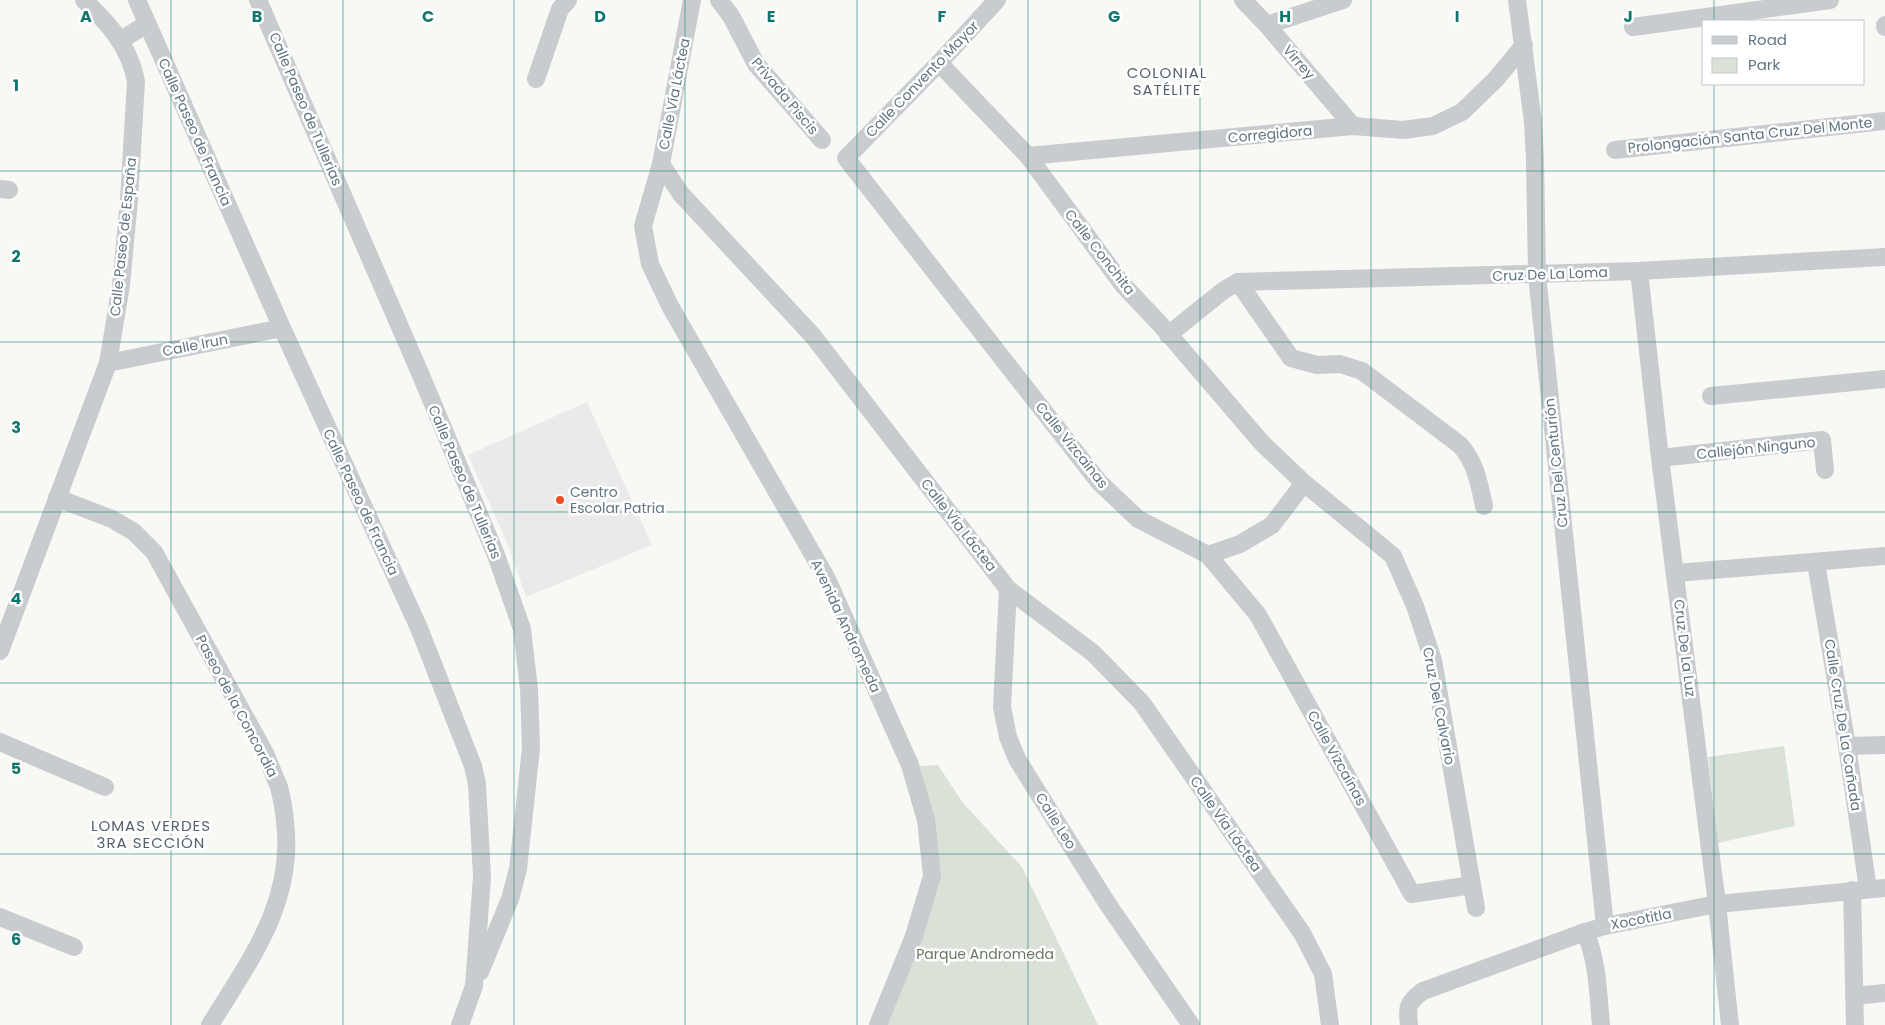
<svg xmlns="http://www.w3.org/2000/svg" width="1885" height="1025" viewBox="0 0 1885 1025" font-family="Poppins,sans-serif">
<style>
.built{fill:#e9eae9}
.green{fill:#dae1d6}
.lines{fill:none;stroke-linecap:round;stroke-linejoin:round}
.minor{stroke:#c8cccf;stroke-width:18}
.grid{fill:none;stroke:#0f766e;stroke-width:1;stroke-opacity:0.55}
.poi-dot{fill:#f14b1d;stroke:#fff;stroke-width:2}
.labels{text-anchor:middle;stroke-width:5;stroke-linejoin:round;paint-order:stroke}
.street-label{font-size:14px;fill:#617583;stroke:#fff}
.poi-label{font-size:14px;fill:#617583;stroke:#fff;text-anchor:start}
.park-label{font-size:14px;fill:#667a60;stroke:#fff}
.neighbourhood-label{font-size:15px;letter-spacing:1px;fill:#54626d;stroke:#fff}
.grid-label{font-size:16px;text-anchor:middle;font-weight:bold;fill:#0f766e;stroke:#fff;stroke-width:5;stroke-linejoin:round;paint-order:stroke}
</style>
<rect width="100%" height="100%" fill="#f8f8f5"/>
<path class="built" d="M587 402 652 545 526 597 508 545 468 455Z"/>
<g class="green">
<path d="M1784 746 1795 826 1718 843 1708 757Z"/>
<path d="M938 765 963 803 1022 867 1098 1025H882L937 879 934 829 920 766Z"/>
</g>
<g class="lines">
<g class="minor">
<path d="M137 0 282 328 419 628 473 766 477 784 482 877 474 986 460 1025"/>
<path d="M258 0 420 373 496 555 522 629 529 689 531 748 518 869 510 899 480 972"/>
<path d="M692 0 661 164 643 226 650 264 670 306 827 579 910 765 926 820 932 876 914 936 878 1025"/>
<path d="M719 0 731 16 756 64 822 140"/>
<path d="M997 0 939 63 846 158 1099 482 1138 519 1208 555 1258 615 1412 894 1472 885"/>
<path d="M1243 0 1267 25 1353 126"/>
<path d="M1517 0 1533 122 1535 160 1537 275 1605 926"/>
<path d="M1267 25 1343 0"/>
<path d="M1885 25V27"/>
<path d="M1633 27 1830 0"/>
<path d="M121 40 147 24"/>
<path d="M939 63 1028 156 1123 285 1160 324 1262 443 1304 483 1393 556 1415 606 1433 660 1476 908"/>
<path d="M536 79 560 9 568 0"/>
<path d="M1615 150 1885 121"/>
<path d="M1028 156 1353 126 1403 130 1433 126 1462 112 1496 79 1524 45"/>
<path d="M661 164 681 194 813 336 1008 589 1093 653 1142 703 1302 933 1323 974 1330 1025"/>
<path d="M0 189 9 190"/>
<path d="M1639 271 1660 458 1717 904 1730 1025"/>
<path d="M1238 282 1291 358 1317 365 1340 364 1362 371 1460 445C1476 463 1479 483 1484 506"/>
<path d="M1168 335 1224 290 1238 282 1639 271 1885 257"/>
<path d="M108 363 282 328"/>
<path d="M1711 396 1885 379"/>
<path d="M1660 458 1822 440 1825 470"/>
<path d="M57 498 112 519 134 532 154 552 266 755C270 766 275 777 279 787 282 798 284 810 285 821 295 902 250 960 210 1025"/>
<path d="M1208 555 1240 544 1272 525 1304 483"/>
<path d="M1816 563 1847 746 1868 889"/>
<path d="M1676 573 1885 556"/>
<path d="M1008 589 1002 707 1008 737 1017 759 1107 903 1191 1025"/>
<path d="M0 651 108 363 121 285 129 200 136 81C129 46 110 25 84 0"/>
<path d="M0 742 105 787"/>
<path d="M1847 746 1885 745"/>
<path d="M1852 890 1855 1025"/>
<path d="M0 917 74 947"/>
<path d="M1585 932C1598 961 1598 994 1601 1025"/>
<path d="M1854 996 1885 993"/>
<path d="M1409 1025C1407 1006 1407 1003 1423 991L1585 932 1605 926 1717 904 1885 888"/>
</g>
</g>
<path class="grid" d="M171 0V1025M343 0V1025M514 0V1025M685 0V1025M857 0V1025M1028 0V1025M1200 0V1025M1371 0V1025M1542 0V1025M1714 0V21M1714 84V1025M0 171H1885M0 342H1885M0 512H1885M0 683H1885M0 854H1885"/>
<circle class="poi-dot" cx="560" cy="500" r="5"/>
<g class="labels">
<g class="street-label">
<text transform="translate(1299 62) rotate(49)" y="5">Virrey</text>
<text transform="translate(922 79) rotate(-46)" y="5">Calle Convento Mayor</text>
<text transform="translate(674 94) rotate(-79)" y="5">Calle Vía Láctea</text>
<text transform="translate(785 96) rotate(50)" y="5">Privada Piscis</text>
<text transform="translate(306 109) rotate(67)" y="5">Calle Paseo de Tullerias</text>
<text transform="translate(195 132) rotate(66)" y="5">Calle Paseo de Francia</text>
<text transform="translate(1270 134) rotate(-5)" y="5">Corregidora</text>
<text transform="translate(1750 135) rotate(-6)" y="5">Prolongación Santa Cruz Del Monte</text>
<text transform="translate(123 237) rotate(-84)" y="5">Calle Paseo de España</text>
<text transform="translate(1100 252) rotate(52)" y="5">Calle Conchita</text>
<text transform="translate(1550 274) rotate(-2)" y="5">Cruz De La Loma</text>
<text transform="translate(195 345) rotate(-11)" y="5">Calle Irun</text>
<text transform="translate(1072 445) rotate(51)" y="5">Calle Vizcaínas</text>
<text transform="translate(1756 448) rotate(-6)" y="5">Callejón Ninguno</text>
<text transform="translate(1556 463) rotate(-96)" y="5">Cruz Del Centurión</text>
<text transform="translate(465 482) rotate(67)" y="5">Calle Paseo de Tullerias</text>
<text transform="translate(361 502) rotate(65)" y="5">Calle Paseo de Francia</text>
<text transform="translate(959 525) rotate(52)" y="5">Calle Vía Láctea</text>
<text transform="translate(846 626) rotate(65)" y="5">Avenida Andromeda</text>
<text transform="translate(1685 648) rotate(83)" y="5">Cruz De La Luz</text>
<text transform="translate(237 706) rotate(62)" y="5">Paseo de la Concordia</text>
<text transform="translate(1439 706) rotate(79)" y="5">Cruz Del Calvario</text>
<text transform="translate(1843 725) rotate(81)" y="5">Calle Cruz De La Cañada</text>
<text transform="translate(1337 758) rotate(61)" y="5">Calle Vizcaínas</text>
<text transform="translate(1056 821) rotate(58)" y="5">Calle Leo</text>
<text transform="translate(1226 824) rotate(55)" y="5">Calle Vía Láctea</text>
<text transform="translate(1641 919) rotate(-11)" y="5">Xocotitla</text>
</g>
<g class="poi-label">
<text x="570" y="497">Centro<tspan x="570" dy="16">Escolar Patria</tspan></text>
</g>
<g class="park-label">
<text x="985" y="959">Parque Andromeda</text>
</g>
<g class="neighbourhood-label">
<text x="1167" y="78">COLONIAL<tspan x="1167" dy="17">SATÉLITE</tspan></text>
<text x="151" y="831">LOMAS VERDES<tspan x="151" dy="17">3RA SECCIÓN</tspan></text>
</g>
</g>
<g class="grid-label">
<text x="86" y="22">A</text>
<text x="257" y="22">B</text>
<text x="428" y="22">C</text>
<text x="600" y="22">D</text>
<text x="771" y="22">E</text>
<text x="942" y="22">F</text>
<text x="1114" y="22">G</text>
<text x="1285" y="22">H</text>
<text x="1457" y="22">I</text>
<text x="1628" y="22">J</text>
<text x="16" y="91">1</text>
<text x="16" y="262">2</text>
<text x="16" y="433">3</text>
<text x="16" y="604">4</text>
<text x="16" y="774">5</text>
<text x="16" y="945">6</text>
</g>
<rect x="1702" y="20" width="162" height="65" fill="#ffffff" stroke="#c0c8cd"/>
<rect x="1712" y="36" width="25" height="8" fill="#c8cccf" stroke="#c0c8cd"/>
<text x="1748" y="45" font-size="15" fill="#617583">Road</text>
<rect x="1712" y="58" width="25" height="15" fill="#dae1d6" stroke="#c0c8cd"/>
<text x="1748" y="70" font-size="15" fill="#617583">Park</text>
</svg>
